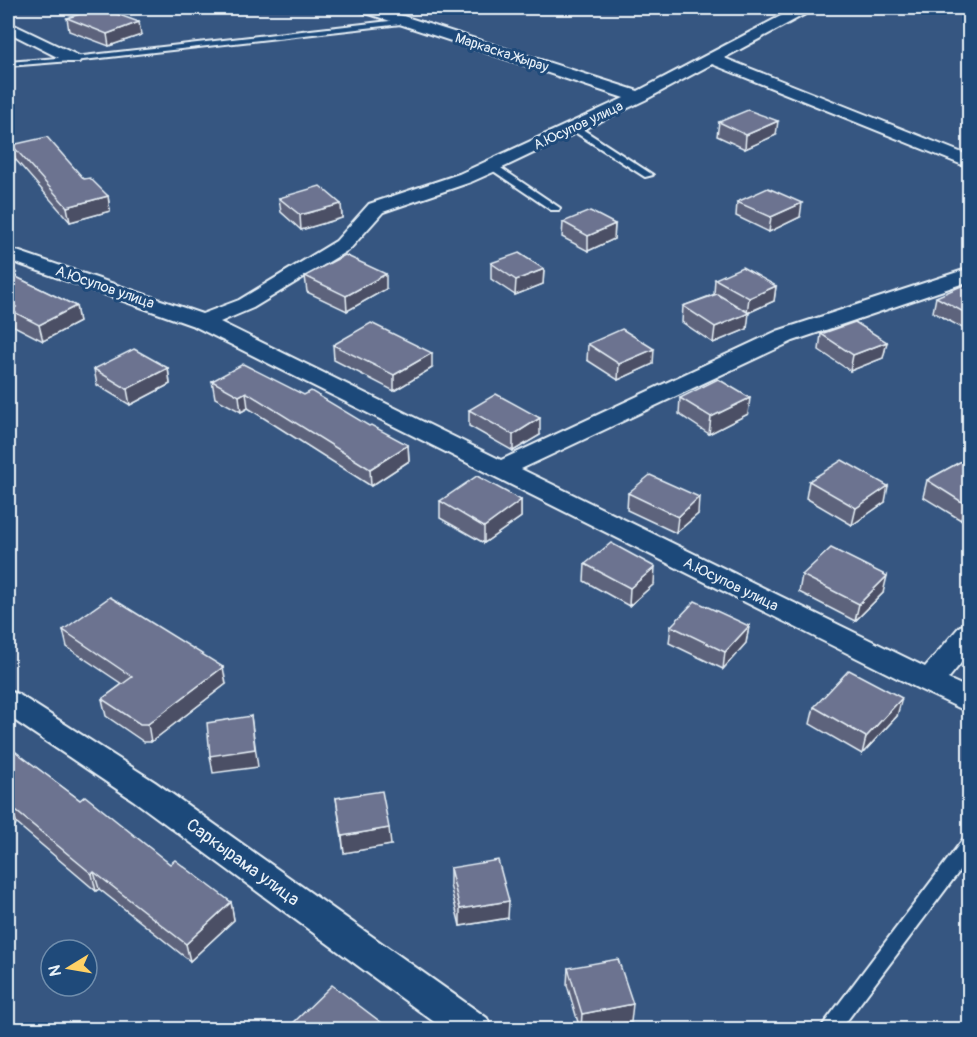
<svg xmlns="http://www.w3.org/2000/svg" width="977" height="1037" viewBox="0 0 977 1037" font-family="Pangolin,sans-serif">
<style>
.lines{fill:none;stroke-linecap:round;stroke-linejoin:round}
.service-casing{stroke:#e8f1f8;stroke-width:4}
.minor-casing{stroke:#e8f1f8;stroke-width:4}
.service{fill:#1f4a7a;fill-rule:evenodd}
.minor{fill:#1f4a7a;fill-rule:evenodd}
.wall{fill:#5d637c;stroke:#e8f1f8;stroke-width:1.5}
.shaded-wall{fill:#4c5065;stroke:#e8f1f8;stroke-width:1.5}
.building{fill:#6c7390;stroke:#e8f1f8;stroke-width:1.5}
.labels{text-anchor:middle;stroke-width:6;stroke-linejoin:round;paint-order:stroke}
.far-street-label{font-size:14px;fill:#e8f1f8;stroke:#1f4a7a}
.street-label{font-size:15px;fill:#e8f1f8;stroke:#1f4a7a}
.near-street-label{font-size:18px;fill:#e8f1f8;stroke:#1f4a7a}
</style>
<rect width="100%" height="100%" fill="#365681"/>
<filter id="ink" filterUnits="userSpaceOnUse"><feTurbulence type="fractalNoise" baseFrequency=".0167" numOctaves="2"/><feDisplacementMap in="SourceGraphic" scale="12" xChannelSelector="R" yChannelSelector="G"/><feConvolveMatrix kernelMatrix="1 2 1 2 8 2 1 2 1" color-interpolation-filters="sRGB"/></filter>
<g filter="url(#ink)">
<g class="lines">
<defs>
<g id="service">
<path d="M407 19H410V23L83 60 8 66V62L83 56Z"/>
<path d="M570 125H576L653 175 645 177 570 129Z"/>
<path d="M489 164H495L560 208 559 210H551L489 168Z"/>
<path d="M970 836V857L840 1030H819L964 838Z"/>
</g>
<g id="minor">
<path d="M358 8H378L638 91 796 8H813L811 11 724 58 970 156V168L712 64 645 100 498 170 471 182 383 212 350 249 253 308 220 322 501 460 777 331 970 268V281L793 341 521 469 925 667 960 626 970 623V652L948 679 970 689V713L919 689 194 326 8 260V248L202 314 239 300 336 241 369 204 459 174 624 98 360 11Z"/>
<path d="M8 22 79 56 81 59 79 62H67L8 32Z"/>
<path d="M8 691 18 694 155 782 487 1018 492 1030H445L133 800 8 716Z"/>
</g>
</defs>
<use href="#service" class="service-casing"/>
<use href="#minor" class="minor-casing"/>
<use href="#service" class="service"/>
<use href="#minor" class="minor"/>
</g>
<g class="wall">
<path d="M67 18 141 35 109 46 69 31Z"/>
<path d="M719 122 776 135 745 149 717 136Z"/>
<path d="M12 145 84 179 108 196 110 211 70 222 15 159Z"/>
<path d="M279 198 341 204 342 218 301 230 281 212Z"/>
<path d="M737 202 800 217 769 232 736 216Z"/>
<path d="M563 222 615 224 614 239 588 251 562 237Z"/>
<path d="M491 263 544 269 543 284 515 295 491 279Z"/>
<path d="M8 268 18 278 76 306 79 322 43 341 14 326 13 320 8 317Z"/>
<path d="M305 276 386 289 347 311 307 292Z"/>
<path d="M715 279 776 286 774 301 748 313 747 329 713 343 682 322 683 306 715 294H714Z"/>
<path d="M969 286V329L966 330 933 312 936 297Z"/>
<path d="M821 334 887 342 883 358 850 371 819 350Z"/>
<path d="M588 344 653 364 618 380 587 360Z"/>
<path d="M333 345 432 368 394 391 334 360Z"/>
<path d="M168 368 170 384 130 405 97 385 94 369Z"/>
<path d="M212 381 304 395 408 445 409 461 371 486 248 408 241 412 215 398Z"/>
<path d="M680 398 748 414 709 434 679 414Z"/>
<path d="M469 410 540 435 513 451 469 426Z"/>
<path d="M969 457V515L961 520 923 497 927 480Z"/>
<path d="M809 481 885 502 852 525 806 498Z"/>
<path d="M628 493 698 514 676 533 627 510Z"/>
<path d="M521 500V517L484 543 440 518V501Z"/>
<path d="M585 564 654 584 629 606 584 581Z"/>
<path d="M802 575 883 593 855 621 799 592Z"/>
<path d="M671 626H749L746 643 723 669 669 643Z"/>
<path d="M63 630 226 684 151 742H144L106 716 102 699 122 684 67 647Z"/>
<path d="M814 707 897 716 862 754 810 724Z"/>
<path d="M8 747 80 800 170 864 231 902 234 920 190 961 99 889 96 891 17 824 8 831Z"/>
<path d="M336 798 391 845 344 853Z"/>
<path d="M450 868 508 918 460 926 450 885Z"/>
<path d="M568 968 631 1022 591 1029H580L567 985Z"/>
</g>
<g class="shaded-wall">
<path d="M139 22 141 35 109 46 107 34Z"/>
<path d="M778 121 776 135 745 149 746 135Z"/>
<path d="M108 196 110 211 70 222 67 207Z"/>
<path d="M802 203 800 217 769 232 771 217Z"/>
<path d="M341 204 342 218 301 230 300 215Z"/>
<path d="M615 224 614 239 588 251V236Z"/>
<path d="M544 269 543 284 515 295 516 280Z"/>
<path d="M386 274V289L347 311 346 296Z"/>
<path d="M776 286 774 301 747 313 749 298Z"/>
<path d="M76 306 79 322 43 341 39 325Z"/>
<path d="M749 313 747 329 713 343 715 327Z"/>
<path d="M969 315V329L966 330Z"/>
<path d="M887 342 883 358 850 371 853 355Z"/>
<path d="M654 349 653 364 618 380 619 364Z"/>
<path d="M432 353V368L394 391V375Z"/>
<path d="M168 368 170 384 130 405 127 389Z"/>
<path d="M246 392 248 408 241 412 239 396Z"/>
<path d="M750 398 748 414 709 434 711 417Z"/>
<path d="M540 418V435L513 451V435Z"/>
<path d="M408 445 409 461 371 486 370 469Z"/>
<path d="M888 486 885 502 852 525 856 508Z"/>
<path d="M699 497 698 514 676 533 678 517Z"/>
<path d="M521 500V517L484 543V527Z"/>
<path d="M969 501V515L961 520 965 504Z"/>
<path d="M655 567 654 584 629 606 630 588Z"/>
<path d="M887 576 883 593 855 621 859 604Z"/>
<path d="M749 626 746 643 723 669 725 652Z"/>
<path d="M223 667 226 684 151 742 148 724Z"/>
<path d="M902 698 897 716 862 754 866 737Z"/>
<path d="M251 716 258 767 213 773 210 756Z"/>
<path d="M11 807 17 824 8 831V809Z"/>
<path d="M389 828 391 845 344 853 342 836Z"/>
<path d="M94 872 99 889 96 891 92 874Z"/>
<path d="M509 901 508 918 460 926V909Z"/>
<path d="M231 902 234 920 190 961 186 944Z"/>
<path d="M633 1004 631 1022 591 1029H581L582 1014Z"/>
</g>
<g class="building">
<path d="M99 8H100L139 22 107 34 67 18Z"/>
<path d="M748 110 778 121 746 135 719 122Z"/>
<path d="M47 137 84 179 90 178 108 196 67 207 12 145Z"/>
<path d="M320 186 341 204 300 215 279 198Z"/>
<path d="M768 188 802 203 771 217 737 202Z"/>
<path d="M590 211 615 224 588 236 563 222Z"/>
<path d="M519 253 544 269 516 280 491 263Z"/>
<path d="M345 255 386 274 346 296 305 276Z"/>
<path d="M742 267 776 286 749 298 715 279Z"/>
<path d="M8 268 17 273 12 275 76 306 39 325 10 310 16 307 8 303Z"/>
<path d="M966 284 969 286V315L936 297Z"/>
<path d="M717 294 749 313 715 327 683 306Z"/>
<path d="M855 322 887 342 853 355 821 334Z"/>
<path d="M371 323 432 353 394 375 333 345Z"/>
<path d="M622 329 654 349 619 364 588 344Z"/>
<path d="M134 349 168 368 127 389 94 369Z"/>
<path d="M243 364 304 395 311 391 369 426 371 425 408 445 370 469 246 392 239 396 212 381Z"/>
<path d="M718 379 750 398 711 417 680 398Z"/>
<path d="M496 394 540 418 513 435 469 410Z"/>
<path d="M969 457V501L965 504 927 480Z"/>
<path d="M842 460 888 486 856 508 809 481Z"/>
<path d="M650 475 699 497 678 517 628 493Z"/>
<path d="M477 476 521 500 484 527 440 501Z"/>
<path d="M611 543 655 567 630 588 585 564Z"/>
<path d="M831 548 887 576 859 604 802 575Z"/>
<path d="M110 597 223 667 148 724H140L102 699 132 677 63 630Z"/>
<path d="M695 601 749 626 725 652 671 626Z"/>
<path d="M849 670 902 698 866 737 814 707Z"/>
<path d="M251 716 255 749 210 756 207 723Z"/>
<path d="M8 746 80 800 85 796 170 864 175 860 231 902 186 944 94 872 92 874 11 807 8 809Z"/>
<path d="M382 791 389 828 342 836 336 798Z"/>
<path d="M498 860 509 901 460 909 450 868Z"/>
<path d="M618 959 633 1004 582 1014 568 968Z"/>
<path d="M332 985 390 1029H287Z"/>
</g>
</g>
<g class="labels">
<g class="far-street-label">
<text transform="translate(502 52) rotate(18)" y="5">Маркаска Жырау</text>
<text transform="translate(578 125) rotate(-25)" y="5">А.Юсупов улица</text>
</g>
<g class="street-label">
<text transform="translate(105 287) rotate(19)" y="5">А.Юсупов улица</text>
<text transform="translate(731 584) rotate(26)" y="5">А.Юсупов улица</text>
</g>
<g class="near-street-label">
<text transform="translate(243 862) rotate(36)" y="6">Саркырама улица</text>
</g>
</g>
<rect width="977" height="1037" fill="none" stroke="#1f4a7a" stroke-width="30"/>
<rect x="15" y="15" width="947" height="1007" fill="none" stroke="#e8f1f8" stroke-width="2" filter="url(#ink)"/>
<g transform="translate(69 968) rotate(259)"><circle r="28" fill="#1f4a7a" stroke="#6f8dac" stroke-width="1.5"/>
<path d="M0-4.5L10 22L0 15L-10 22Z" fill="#ffd166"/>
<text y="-9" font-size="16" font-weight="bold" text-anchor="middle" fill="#e8f1f8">N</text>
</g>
</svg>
